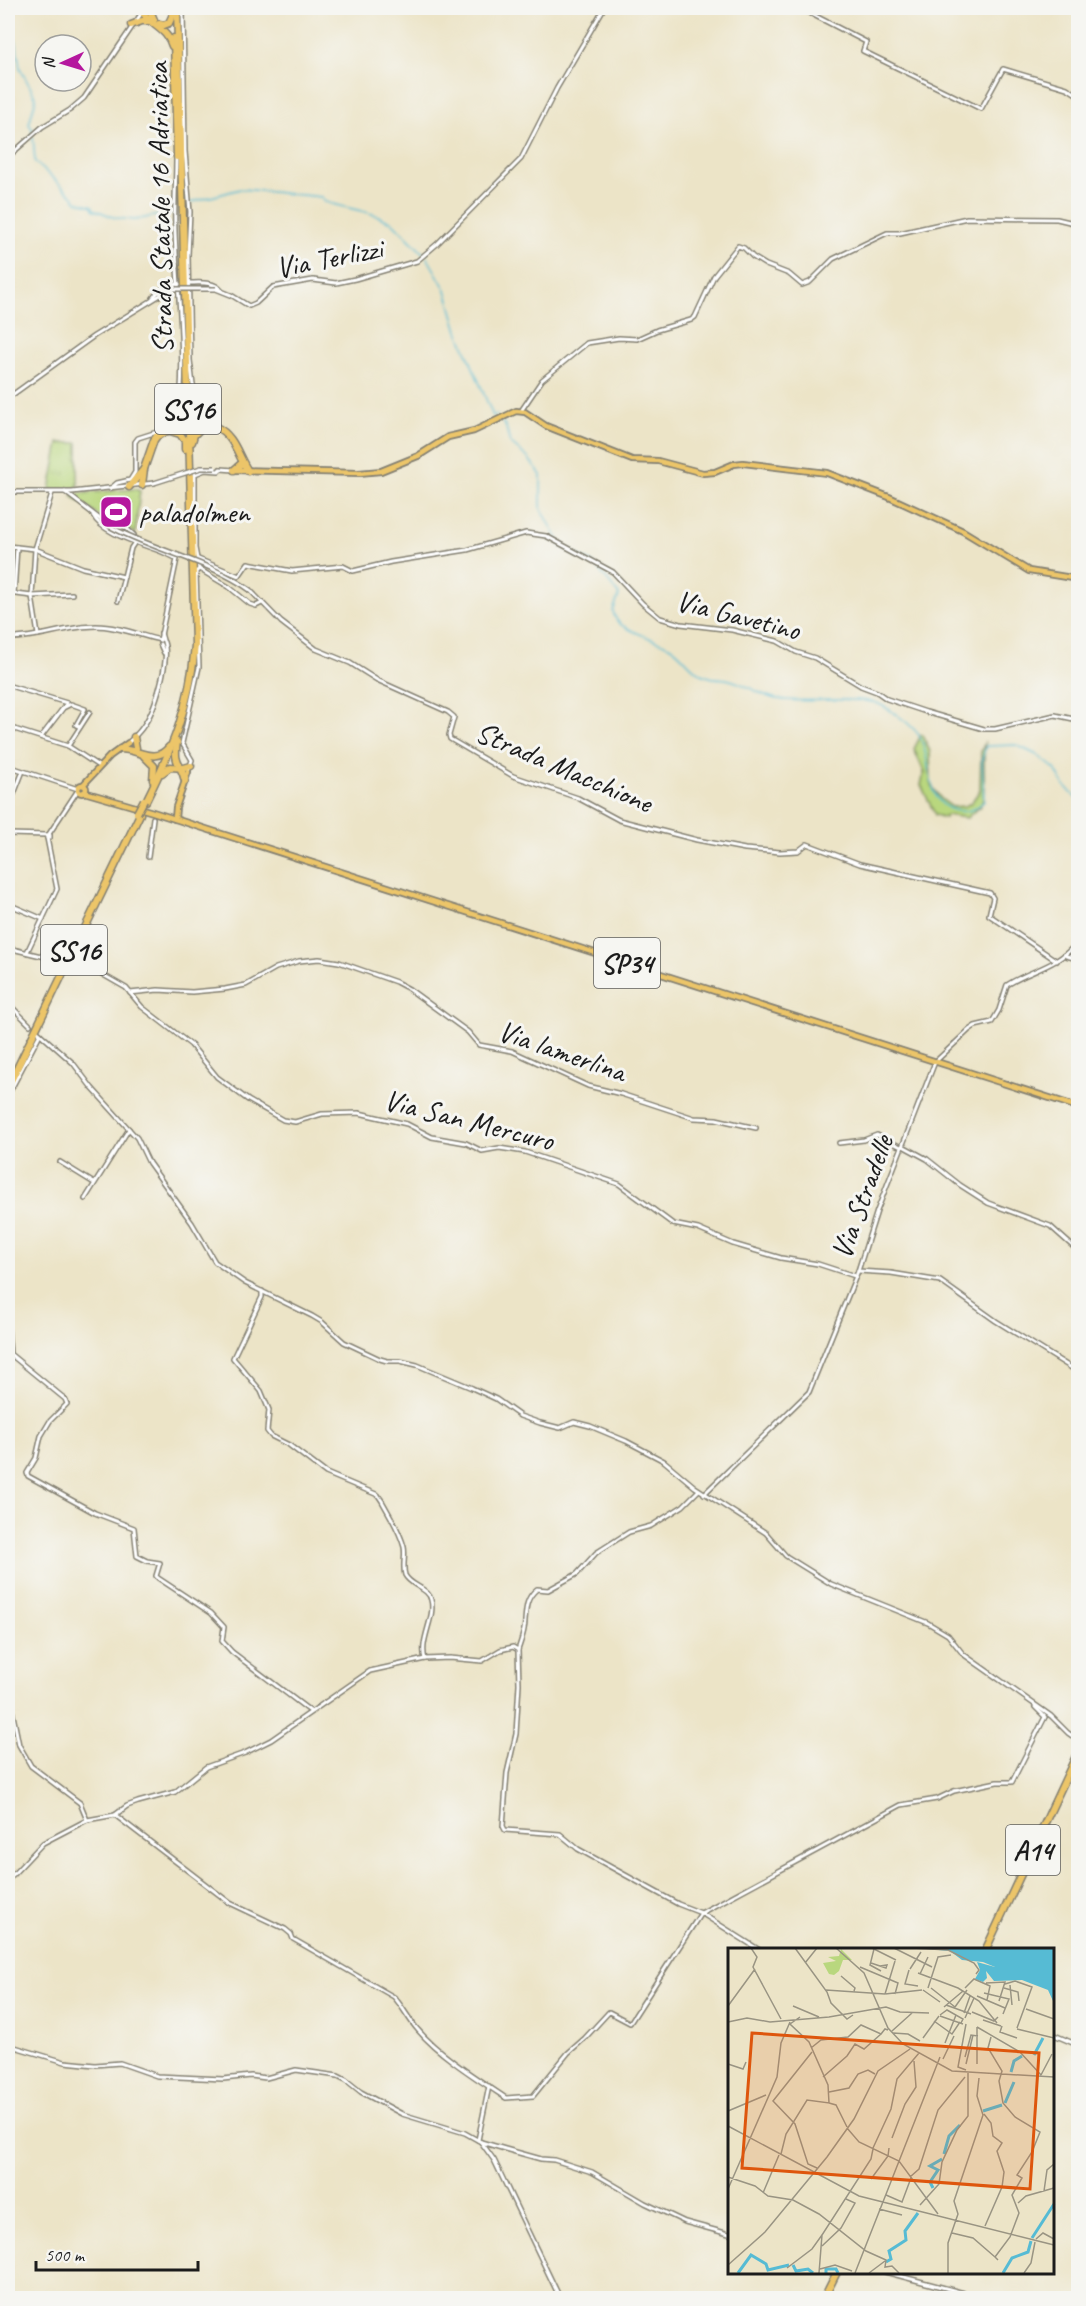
<svg xmlns="http://www.w3.org/2000/svg" width="1086" height="2306" viewBox="0 0 1086 2306" font-family="Caveat,sans-serif">
<style>
.grass{fill:url(#grass-tufts);stroke:#6a7a4d;stroke-width:1.5}
.pitch{fill:#b9d77e;stroke:#6a7a4d;stroke-width:1.5}
.lines{fill:none;stroke-linecap:round;stroke-linejoin:round}
.stream{stroke:#56bbd4;stroke-width:1.5}
.minor-casing{stroke:#848072;stroke-width:6}
.major-casing{stroke:#848072;stroke-width:8}
.highway-casing{stroke:#848072;stroke-width:9}
.minor{stroke:#fff;stroke-width:3}
.major{stroke:#ecc569;stroke-width:4.5}
.highway{stroke:#ecc569;stroke-width:6}
.minor-bridge-casing{stroke:#848072;stroke-width:6;stroke-linecap:butt}
.highway-bridge-casing{stroke:#848072;stroke-width:9;stroke-linecap:butt}
.minor-bridge{stroke:#fff;stroke-width:3}
.highway-bridge{stroke:#ecc569;stroke-width:6}
.labels{text-anchor:middle;stroke-width:6;stroke-linejoin:round;paint-order:stroke}
.shield{fill:#f6f6f2;stroke:#5d5d5c;stroke-width:1.5}
.shield-label{font-size:28px;font-weight:bold;fill:#1c1c1c}
.street-label{font-size:30px;fill:#1c1c1c;stroke:#f6f6f2}
.poi-label{font-size:30px;fill:#1c1c1c;stroke:#f6f6f2;text-anchor:start}
.inset-river{fill:none;stroke:#56bbd4;stroke-width:3}
.inset-road{fill:none;stroke:#999483;stroke-width:1.5}
.view{fill:#de560d;fill-opacity:0.15;stroke:#de560d;stroke-width:3}
.inset-edge{fill:none;stroke:#1c1c1c;stroke-width:3}
</style>
<defs>
<pattern id="grass-tufts" width="24" height="20" patternUnits="userSpaceOnUse" patternTransform="scale(1.5)"><rect width="24" height="20" fill="#b9d77e"/><path d="M3 7l-1-3M5 7V3M7 7l1-3M15 17l-1-3M17 17v-4M19 17l1-3" fill="none" stroke="#9eb86c"/></pattern>
</defs>
<rect width="100%" height="100%" fill="#f6f6f2"/>
<filter id="ink" filterUnits="userSpaceOnUse"><feTurbulence type="fractalNoise" baseFrequency=".0167" numOctaves="2"/><feDisplacementMap in="SourceGraphic" scale="12" xChannelSelector="R" yChannelSelector="G"/><feConvolveMatrix kernelMatrix="1 2 1 2 8 2 1 2 1" color-interpolation-filters="sRGB"/></filter>
<filter id="wash" filterUnits="userSpaceOnUse"><feTurbulence type="fractalNoise" baseFrequency=".008" numOctaves="4" result="noise"/><feDisplacementMap in="SourceGraphic" scale="24" xChannelSelector="R" yChannelSelector="G"/><feGaussianBlur stdDeviation="1.35" result="paint"/><feColorMatrix in="noise" values="0 0 0 0 0 0 0 0 0 0 0 0 0 0 0 0 0 1.4 0 .05"/><feComposite in="paint" operator="in"/></filter>
<g filter="url(#wash)">
<rect width="100%" height="100%" fill="#ece4c7"/>
<g class="grass">
<path d="M59 443H78V489L50 490Z"/>
<path d="M921 735H923L930 752 931 785 941 799 952 807 965 806 971 803 980 790 981 752 985 742C982 759 987 793 981 805 978 810 971 813 967 818L946 815 945 818 935 815 921 785 924 772 914 749Z"/>
</g>
<path class="pitch" d="M135 489 140 491 135 534 116 518 99 516 72 496 73 494Z"/>
<g class="lines">
<g class="stream">
<path d="M8 32 15 39"/>
<path d="M16 41 20 68 36 98 29 124 33 130 31 134"/>
<path d="M33 137 35 162 74 197 76 201 93 206V209L116 218 135 220 174 212"/>
<path d="M242 189 322 197 324 201C342 208 360 209 378 216 383 218 385 221 391 221L423 253"/>
<path d="M189 203 240 189"/>
<path d="M427 257 446 290 458 331 493 416 497 415"/>
<path d="M500 419 506 427 510 443 528 458 541 475V508L559 541"/>
<path d="M560 545 594 564 617 592 619 595 613 611C614 615 616 620 619 623 626 630 658 641 669 646 681 652 688 666 700 673 708 678 716 678 726 679 744 682 760 696 777 699 809 704 842 696 873 702 886 705 914 726 920 737 933 760 923 808 960 811 970 812 978 808 984 801L982 760 986 746 1016 745 1037 755 1055 769 1064 785 1078 800"/>
</g>
</g>
</g>
<g filter="url(#ink)">
<g class="lines">
<defs>
<g id="minor">
<path d="M183 8 185 151 190 212 188 255 190 360 193 385 214 424"/>
<path d="M800 8 866 42 863 51 981 109 1003 69 1067 88 1078 95"/>
<path d="M8 157 42 127 70 110 84 98 145 8"/>
<path d="M189 283C199 283 214 281 221 290"/>
<path d="M216 289 231 295 249 306 256 303 273 287 313 280 336 283 355 279 417 261 437 244 521 159 557 88 604 8"/>
<path d="M153 298C160 288 167 285 179 284"/>
<path d="M8 398 94 336 167 291"/>
<path d="M521 411 542 380 587 343 619 338 637 339 657 330 691 320 695 317 714 276 738 246 744 248 753 257 766 265 789 274 802 285 810 282 833 259 887 233H900L967 218 1057 219 1078 224"/>
<path d="M169 428 178 420C187 360 177 291 175 231 174 206 176 181 176 157"/>
<path d="M221 469 234 470"/>
<path d="M110 489 117 483 130 480 135 472V442L138 438 160 431"/>
<path d="M8 492H72L154 483"/>
<path d="M65 492 109 526 108 520 112 518"/>
<path d="M93 515C104 538 156 546 177 559L160 640"/>
<path d="M100 518H115L134 535 135 540"/>
<path d="M8 546 35 549 83 568 124 577"/>
<path d="M198 559 239 576 248 563 292 571 343 566 353 571 391 562 467 550 526 533 546 536 613 572 643 604 660 618 681 624 732 630 777 641 796 652 815 658 861 686 877 692 887 699 926 712 984 729H995L1055 715 1078 720"/>
<path d="M8 565 9 546"/>
<path d="M199 569 229 587 250 604 256 606 262 603"/>
<path d="M250 590 281 622 316 649 350 663 377 680 448 712 454 717 449 735 450 739 513 776 578 798 619 820 697 840 745 849 780 852 798 851 807 844 860 864 990 893 993 898 989 915 1057 961"/>
<path d="M8 593 32 596 72 594"/>
<path d="M14 594 17 547"/>
<path d="M118 601 131 548 135 542"/>
<path d="M161 633 163 640"/>
<path d="M38 635 32 596 35 549 52 493"/>
<path d="M8 638C37 639 66 626 96 626 117 626 139 635 160 640"/>
<path d="M160 644 164 653"/>
<path d="M8 689 10 686 67 703 41 737"/>
<path d="M65 707 71 704 85 709 76 725 80 727"/>
<path d="M8 727 68 746 100 767"/>
<path d="M128 743C134 737 140 732 144 725 155 710 170 660 164 642"/>
<path d="M68 746 90 712"/>
<path d="M8 766 78 789"/>
<path d="M188 772 192 760 182 743 199 667 196 572 199 569 195 548V474L205 470 219 471 220 469"/>
<path d="M14 794 23 771"/>
<path d="M8 834 47 835"/>
<path d="M49 834 78 790"/>
<rect x="47" y="835" width="3" height="3"/>
<path d="M148 857 153 818"/>
<path d="M8 904 43 919"/>
<path d="M8 948 62 961"/>
<path d="M27 952 57 889 47 838"/>
<path d="M1066 956 1078 959"/>
<path d="M69 963 98 972 126 988 142 1007 191 1045 217 1077 248 1100 283 1120 295 1122 322 1114 359 1113 407 1124 432 1137 466 1143 482 1151 499 1148 525 1152 619 1184 673 1224 698 1229 733 1244 781 1258 818 1264 855 1276"/>
<path d="M130 993 158 990 192 992 225 989 246 985 276 968 299 961 319 959 339 962 396 982 409 989 468 1032 479 1045 512 1051 588 1086 621 1094 694 1118 716 1119 756 1128"/>
<path d="M8 1003 30 1025"/>
<path d="M38 1032 73 1063 92 1088 137 1138 149 1163 192 1223 215 1262 245 1283 312 1316 322 1322 344 1342 380 1359 387 1361H400L417 1365 472 1388 496 1399 520 1416 540 1423 560 1428 574 1422 590 1426 626 1441 664 1461 695 1487 766 1533 786 1556 831 1584 928 1623 948 1635 963 1654 1051 1716 1068 1733 1078 1740"/>
<path d="M8 1095 40 1034"/>
<path d="M839 1143 864 1140 877 1135 901 1147 903 1146 927 1159 960 1185 988 1203 1050 1226 1078 1251"/>
<path d="M60 1162 94 1183"/>
<path d="M85 1199 129 1129"/>
<path d="M858 1271 891 1273 940 1281 996 1321 1078 1372"/>
<path d="M262 1291V1297L233 1358 261 1391 269 1410 267 1431 271 1436 289 1445 326 1473 378 1495 382 1501C390 1516 400 1531 404 1547 406 1556 402 1566 405 1575 410 1586 429 1588 431 1600 436 1617 419 1640 425 1659"/>
<path d="M8 1329 10 1354 65 1399 67 1404 50 1421 41 1436 36 1458 27 1473 28 1476 95 1513 134 1528 137 1556 147 1561 160 1563 156 1576 158 1578 211 1613 224 1627 222 1641 232 1652 310 1711"/>
<path d="M704 1494 809 1392 858 1271 877 1211 935 1062 969 1030 975 1026 992 1022 999 1010 1007 985C1034 968 1054 969 1078 942"/>
<path d="M518 1650C521 1641 525 1631 525 1621 526 1608 526 1598 537 1589L548 1590 577 1574 596 1553 629 1532 651 1526 683 1506 699 1490"/>
<path d="M8 1690 19 1745 31 1766 80 1803 87 1820"/>
<path d="M115 1815 230 1903 285 1929 291 1934 293 1939 394 1997C403 2007 409 2020 418 2030 439 2055 479 2080 506 2098L533 2096 568 2053 585 2038 609 2012 630 2023 701 1913 901 1805 937 1799 954 1791 997 1782H1012L1045 1717 1035 1707"/>
<path d="M8 1880 43 1843 87 1820 115 1815 127 1806 138 1802 175 1792 206 1767 245 1753 271 1740 370 1671 425 1659 450 1658 482 1661 500 1650 513 1647 518 1650 519 1684 516 1734 507 1773 503 1826 505 1830 560 1834 578 1849 678 1904 701 1913 758 1949"/>
<path d="M1052 2034 1073 2043 1078 2042"/>
<path d="M8 2045 65 2062 95 2065 120 2063 157 2076 223 2079 251 2076 266 2078 296 2070 338 2076 346 2080 361 2092 402 2114 465 2133 481 2142 505 2149 541 2159 554 2160 592 2172 645 2203 685 2222 729 2234"/>
<path d="M478 2140 489 2086"/>
<path d="M481 2142 494 2160 560 2298"/>
<path d="M885 2272 983 2298"/>
</g>
<g id="major">
<path d="M234 470 359 473 381 471 418 456 448 437 474 431 516 411 525 412 546 426 632 460 658 461 703 473 715 472 734 464 743 463 827 473 889 497 963 531 1029 571 1078 579"/>
<circle cx="82" cy="789" r="4"/>
<path d="M83 785 110 756 128 743"/>
<path d="M84 792 153 812 1078 1107"/>
<path d="M175 819 176 807 188 772"/>
</g>
<g id="highway">
<path d="M149 8 154 20"/>
<path d="M142 11C150 26 167 28 172 46"/>
<path d="M159 24 164 25 169 23 174 12"/>
<path d="M131 25 142 21H151"/>
<path d="M174 38 177 157"/>
<path d="M190 412 191 417 197 424C203 426 210 424 216 427 234 435 238 456 248 471"/>
<path d="M170 431 180 434 185 441V449"/>
<path d="M192 442 194 435 203 426"/>
<path d="M234 470 241 464"/>
<path d="M142 485 144 469"/>
<path d="M129 487 144 469 154 440 157 436 179 426 183 416 184 395"/>
<path d="M134 737 136 748"/>
<path d="M177 742C173 765 181 762 185 781"/>
<path d="M120 749C138 749 155 765 169 747"/>
<path d="M144 756 154 766 153 780"/>
<path d="M162 773 170 767 184 768 191 766"/>
<path d="M146 801C173 747 190 706 195 645L177 8"/>
<path d="M8 1087 140 814"/>
<path d="M986 1949 1078 1752"/>
<path d="M824 2298 837 2272"/>
</g>
</defs>
<use href="#minor" class="minor-casing"/>
<use href="#major" class="major-casing"/>
<use href="#highway" class="highway-casing"/>
<use href="#minor" class="minor"/>
<use href="#major" class="major"/>
<use href="#highway" class="highway"/>
<defs>
<g id="minor-bridge">
<path d="M167 291 174 289H216"/>
<path d="M154 483 201 468H215"/>
<path d="M109 526C155 551 208 560 250 590"/>
</g>
<path id="highway-bridge" d="M137 813 144 800"/>
</defs>
<use href="#minor-bridge" class="minor-bridge-casing"/>
<use href="#highway-bridge" class="highway-bridge-casing"/>
<use href="#minor-bridge" class="minor-bridge"/>
<use href="#highway-bridge" class="highway-bridge"/>
</g>
</g>
<defs>
<symbol id="stadium-square" viewBox="-11 -11 22 22"><rect x="-9" y="-9" width="18" height="18" rx="4" fill="#b5179e" stroke="#f6f6f2"/><path d="M0-5a6.5 5 0 1 0 0 10a6.5 5 0 1 0 0-10ZM-3.5-1.8h7v3.6h-7Z" fill="#fff"/></symbol>
</defs>
<g fill-rule="evenodd">
<use href="#stadium-square" x="97" y="493" width="38" height="38"/>
</g>
<g class="labels">
<g class="shield">
<rect x="155" y="384" width="66" height="50" rx="4.5"/>
<rect x="41" y="925" width="66" height="50" rx="4.5"/>
<rect x="594" y="938" width="66" height="50" rx="4.5"/>
<rect x="1006" y="1825" width="54" height="50" rx="4.5"/>
</g>
<g class="shield-label">
<text x="188" y="419">SS16</text>
<text x="74" y="960">SS16</text>
<text x="627" y="973">SP34</text>
<text x="1033" y="1860">A14</text>
</g>
<g class="street-label">
<text transform="translate(160 208) rotate(-91)" y="10">Strada Statale 16 Adriatica</text>
<text transform="translate(329 258) rotate(-11)" y="10">Via Terlizzi</text>
<text transform="translate(738 615) rotate(14)" y="10">Via Gavetino</text>
<text transform="translate(564 767) rotate(23)" y="10">Strada Macchione</text>
<text transform="translate(562 1051) rotate(19)" y="10">Via lamerlina</text>
<text transform="translate(469 1120) rotate(14)" y="10">Via San Mercuro</text>
<text transform="translate(862 1197) rotate(-70)" y="10">Via Stradelle</text>
</g>
<g class="poi-label">
<text x="139" y="522">paladolmen</text>
</g>
</g>
<g transform="translate(728 1948)">
<rect width="326" height="326" fill="#ece4c7"/>
<path d="M113 1 124 12H115L111 23 106 27 101 26 95 15 108 13 100 9 111 8Z" fill="#b9d77e"/>
<path d="M187 0H325V53L320 42 294 32 266 33 258 23 259 30 255 34 247 31 252 22 249 14 267 19 255 14 234 12 222 3Z" fill="#56bbd4"/>
<path class="inset-river" d="M306 107 315 90M283 124 286 113 294 108M277 155 286 134M255 163 274 157M216 206 221 188 232 177M205 240 202 234 210 222 202 218 214 211M304 290 326 256M158 314 163 311 161 303 178 292 177 283 190 265M65 317 68 323 80 321 85 325M10 325 23 307 38 316 40 322 61 317M98 325V321H108L110 325M275 325 284 310 300 304 303 293"/>
<path class="inset-road" d="M23 0 29 9 25 19 53 71M67 0 99 44 103 55 119 71 125 67M108 0 136 25 160 80 175 96 224 123 326 129M144 0 168 12M166 0 204 19M184 0 220 2 246 15 251 22 248 26M146 1 142 17 153 23M77 15 89 0M143 15 158 20 159 17 152 18M132 19 170 35 167 46M182 21 193 4M181 22 177 36 190 38M190 25 230 40 251 53 269 75M192 26 200 9M113 28 127 40 126 43M258 35 277 34 271 53M277 36 287 33 304 39 289 80M282 37 284 57M200 40 210 9 223 7M203 40 227 59M237 40 246 31 262 38 259 52M276 40 290 44 291 53M98 42 157 46M195 42 212 54M256 45 281 51 275 66M157 46 194 42M157 46 167 13M249 48 277 60M218 57 243 66M0 58 27 21M65 58 91 69M216 59 235 43M227 59 239 42M298 61 326 71M244 64 266 73 270 69M236 65 242 48M212 67 219 62 235 71 233 75M212 68 235 76M237 70 246 50M255 72 273 78M206 73 224 86 232 74M0 74 19 70 42 74 101 69 158 59 172 64 201 65M238 76 230 119 238 122M274 78 272 84 289 90M249 79 292 104 313 127M249 79V116M289 81 326 90M164 83 184 65M165 85 180 86 192 93M263 89 260 100 274 123 271 133 275 155 287 169 312 184 304 204 289 227 294 230 284 247 291 265 282 289 267 309 270 312M195 90 211 68M217 95 228 67M83 100 93 92 120 89 133 77 153 86 157 81 160 82M84 104 45 153 67 176 80 216 89 220M237 109 243 87 250 88M215 111 226 88M0 116 15 121 18 114M238 116 245 87M313 127 324 106M95 129 119 108 127 96 136 101 153 86M101 144 121 140 130 126 140 122 147 126M101 155 108 157 119 179M0 163 38 147M256 166 263 175 265 188 274 195 269 203 276 224 274 239 257 278M0 178 131 248 326 297M119 180 131 194 171 213 210 266M164 190 177 156 188 139 186 113M145 200 163 161 169 131 191 105M53 206 58 186 79 152 101 155 100 137 81 94 62 76 72 69M0 229 27 238 40 248 65 252 91 266 138 303 158 312 157 319 164 318 171 325M182 229 191 221 210 162 237 129M143 231 160 208 161 200M0 241 49 129 53 95 62 74M316 243 319 222 326 216M35 245 51 207M158 247 174 254 183 230M290 255 298 248 326 240M192 257 211 236 214 214 229 182 240 168V125M151 261 174 267M224 285 245 290 267 309M308 291 315 285 326 291M94 298 113 280 127 255 118 251M0 317 37 284 99 209 126 171 150 123 182 101M59 320 84 301 94 287M92 321 107 317 124 323M91 325 94 287 143 211 145 201M127 325 212 109M141 325 157 313M220 325V295L230 266 226 253 255 167 249 148 251 130M296 325 303 315 307 294"/>
<path class="view" d="M24 85 311 105 302 241 14 220Z"/>
<rect width="326" height="326" class="inset-edge"/>
</g>
<rect width="1086" height="2306" fill="none" stroke="#f6f6f2" stroke-width="30"/>
<g transform="translate(63 63) rotate(266)"><circle r="28" fill="#f6f6f2" stroke="#9f9f9c" stroke-width="1.5"/>
<path d="M0-4.5L10 22L0 15L-10 22Z" fill="#b5179e"/>
<text y="-9" font-size="16" font-weight="bold" text-anchor="middle" fill="#1c1c1c">N</text>
</g>
<path d="M36 2261v9h162v-9" fill="none" stroke="#1c1c1c" stroke-width="3"/>
<text x="45" y="2261" font-size="18" fill="#1c1c1c" stroke="#f6f6f2" stroke-width="4.5" paint-order="stroke">500 m</text>
</svg>
